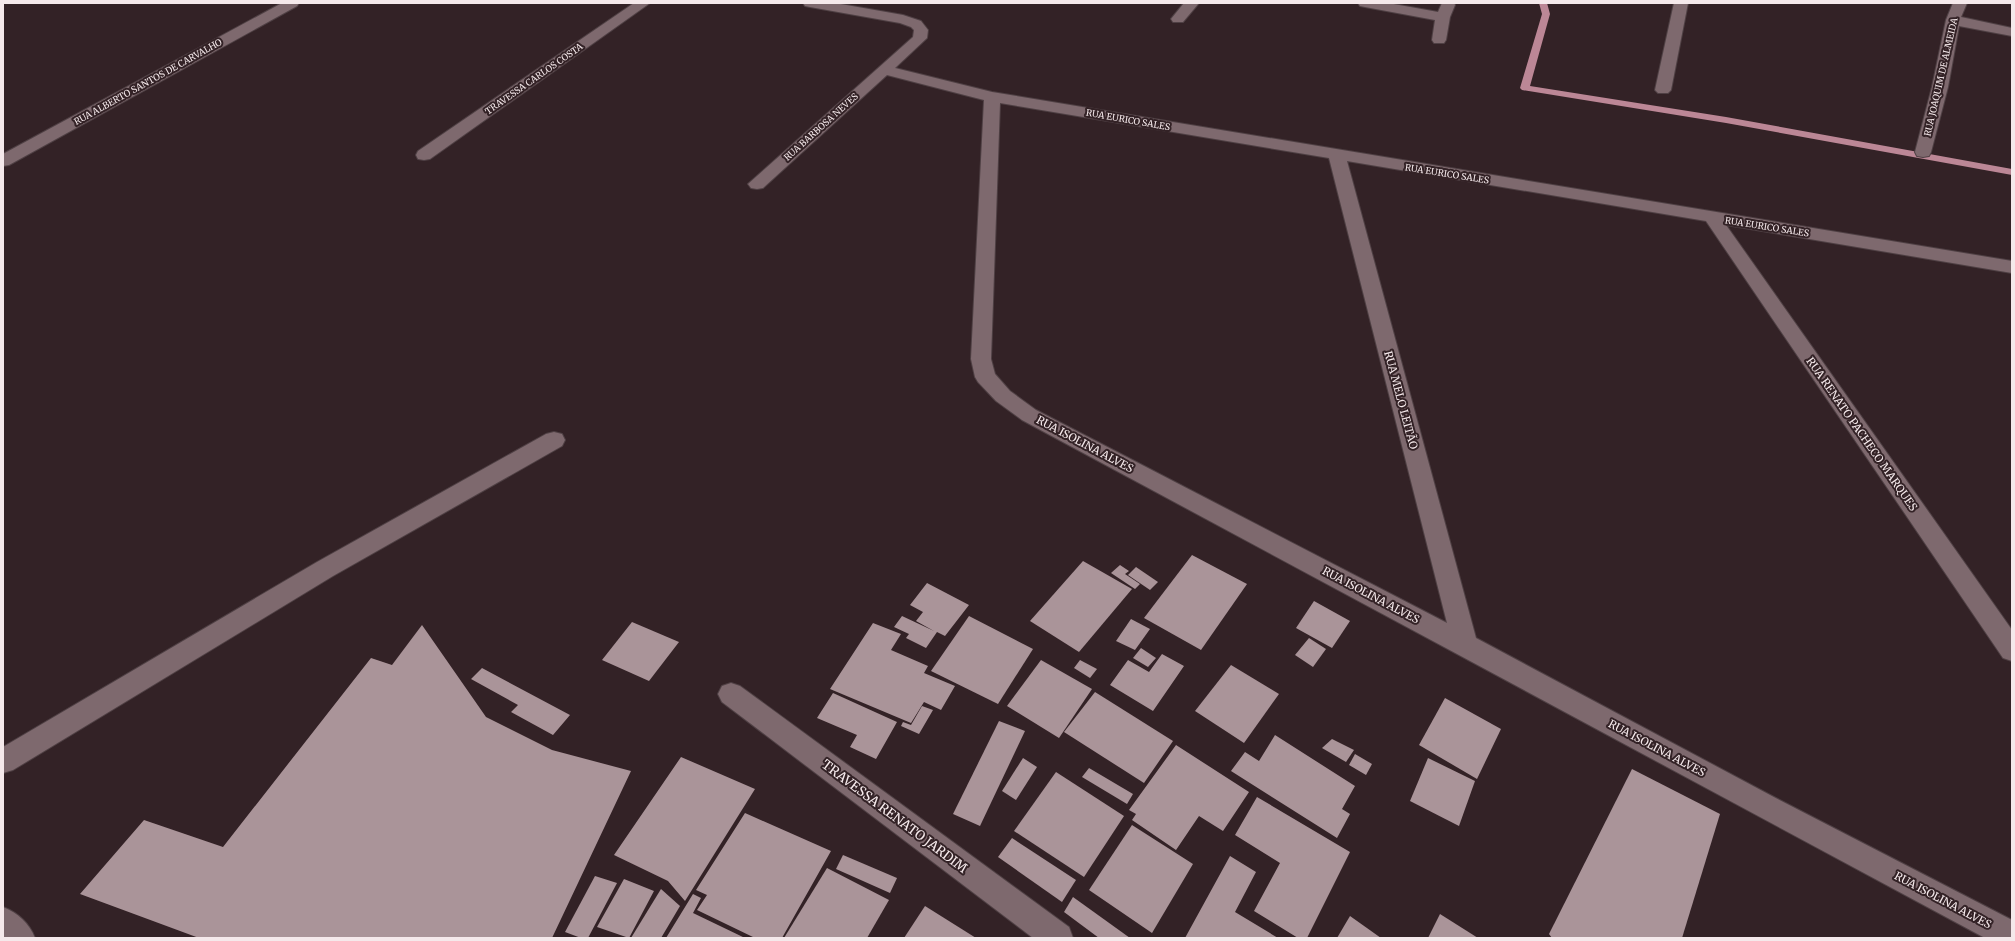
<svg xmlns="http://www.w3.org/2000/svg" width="2015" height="941" viewBox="0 0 2015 941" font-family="Merriweather,serif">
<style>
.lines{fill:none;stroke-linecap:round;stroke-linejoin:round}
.stream{fill:#bc8796;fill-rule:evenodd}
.building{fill:#aa9499}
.lane-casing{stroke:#4f4044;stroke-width:2}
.street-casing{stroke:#4f4044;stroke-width:2}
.lane{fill:#7e696e;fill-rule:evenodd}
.street{fill:#7e696e;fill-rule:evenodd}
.labels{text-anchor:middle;stroke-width:4;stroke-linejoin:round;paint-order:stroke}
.far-street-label{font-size:9px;fill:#f5e9eb;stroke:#332226}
.street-label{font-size:11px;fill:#f5e9eb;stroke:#332226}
.near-street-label{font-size:13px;fill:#f5e9eb;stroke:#332226}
</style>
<rect width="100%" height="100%" fill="#332226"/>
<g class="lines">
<path class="stream" d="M1539 3H1547L1550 14 1530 86 1726 117 2012 169V175L1726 123 1522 90 1520 88 1542 14Z"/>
</g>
<g class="building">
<path d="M1192 555 1247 584 1201 650 1144 618Z"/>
<path d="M1083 561 1132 589 1079 652 1030 621Z"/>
<path d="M1120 565 1129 571 1125 574 1140 584 1135 589 1111 573Z"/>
<path d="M1136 567 1158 582 1150 590 1128 575Z"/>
<path d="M927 583 969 605 945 636 937 632 926 648 906 638 909 634 894 627 902 616 934 631 916 621 923 612 910 605Z"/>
<path d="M1314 601 1350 621 1332 648 1296 628Z"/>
<path d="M969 616 1033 649 998 704 931 671Z"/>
<path d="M1131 619 1150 629 1135 650 1116 641Z"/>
<path d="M632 622 679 642 649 681 602 660Z"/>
<path d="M873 623 901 634 891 650 928 666 924 673 955 686 941 710 924 702 911 723 830 689Z"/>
<path d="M422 625 486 717 552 750 631 771 552 938H199L80 894 144 820 223 847 371 658 392 665Z"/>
<path d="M1309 638 1326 649 1313 667 1295 655Z"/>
<path d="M1141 648 1156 658 1148 667 1133 658Z"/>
<path d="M1162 654 1184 666 1153 711 1110 685 1128 660 1149 672Z"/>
<path d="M1041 660 1092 689 1059 738 1007 706Z"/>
<path d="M1080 660 1097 669 1090 678 1074 668Z"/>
<path d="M1231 665 1279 694 1244 743 1195 711Z"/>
<path d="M482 668 570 715 553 735 511 712 518 705 471 679Z"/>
<path d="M1095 692 1173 741 1144 783 1064 732Z"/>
<path d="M833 693 897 722 876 759 850 747 857 735 817 718Z"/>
<path d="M1445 698 1501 729 1477 779 1419 745Z"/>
<path d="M922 706 933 710 919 734 901 726 903 722 911 725Z"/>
<path d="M999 721 1025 731 980 826 953 814Z"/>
<path d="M1275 735 1355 786 1342 809 1350 814 1337 838 1231 771 1245 752 1259 761Z"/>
<path d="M1332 739 1354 750 1346 762 1322 748Z"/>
<path d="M1176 745 1249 792 1223 831 1199 816 1176 850 1132 820 1136 814 1129 810Z"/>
<path d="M1355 754 1372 764 1366 775 1349 765Z"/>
<path d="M681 757 755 789 685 901 668 881 614 855Z"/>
<path d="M1023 758 1037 767 1016 800 1002 791Z"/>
<path d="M1428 758 1475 781 1459 826 1410 801Z"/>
<path d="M1089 768 1133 794 1127 804 1082 777Z"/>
<path d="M1632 769 1720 814 1682 938H1552L1549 934Z"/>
<path d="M1056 772 1124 816 1084 877 1014 831Z"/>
<path d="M1257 797 1350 852 1307 938H1298L1254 911 1280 863 1235 835Z"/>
<path d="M745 813 831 851 782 938H755L697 910 707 895 696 890Z"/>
<path d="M1132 825 1193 864 1152 933 1089 890Z"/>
<path d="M1012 838 1076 880 1062 902 998 857Z"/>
<path d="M843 855 897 878 890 893 836 869Z"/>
<path d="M1230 856 1256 872 1235 912 1278 938H1185Z"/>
<path d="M827 868 889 900 867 938H784Z"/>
<path d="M595 876 617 883 588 938H581L565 932Z"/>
<path d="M624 879 654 891 629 938 597 927Z"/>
<path d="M661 889 680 906 661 938H631Z"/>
<path d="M693 894 701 898 693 913 745 938H666Z"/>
<path d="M1073 897 1130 938H1099L1064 912Z"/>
<path d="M925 906 976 938H904Z"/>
<path d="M1440 914 1478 938H1428Z"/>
<path d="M1350 916 1381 938H1337Z"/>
</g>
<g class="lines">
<defs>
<g id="lane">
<path d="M554 432 562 434 565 440 562 446 333 576 13 770 3 773V747L317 562 546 434Z"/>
<path d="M3 907C18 913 29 923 35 938H3Z"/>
</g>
<g id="street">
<path d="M282 3H299L297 6 9 165 3 166V154Z"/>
<path d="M634 3H650L430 159 424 160 418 159 416 155 418 151Z"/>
<path d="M803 3H835L903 15 921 21 928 30 927 38 895 68 992 92 2012 261V273L1726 225 2012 630V661L2003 658 1706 221 1347 161 1476 638 1770 795 2012 920V938H1985L1022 420 996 401 978 382 975 377 971 359 984 100 887 75 763 188 757 189 751 188 748 184 913 37 914 30 911 27 900 23 810 7 805 6ZM1000 103 1329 158 1447 623 1036 410 1010 391 995 374 991 359Z"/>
<path d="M1184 3H1199L1183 22H1173L1171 19Z"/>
<path d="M1358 3H1388L1438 12 1442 3H1454L1455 5 1450 17 1446 40 1444 43H1434L1432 40 1435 20 1365 7 1360 6Z"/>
<path d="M1674 3H1688L1671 90 1668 93H1658L1655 90Z"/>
<path d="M1953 3H1967L1961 17 2012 28V36L1959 26 1948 87 1931 152 1929 156 1923 157 1917 156 1915 152 1932 87 1946 20Z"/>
<path d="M731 683 740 686 1069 927 1073 938H1033L722 702 718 694 722 686Z"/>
</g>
</defs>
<use href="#lane" class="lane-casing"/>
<use href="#street" class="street-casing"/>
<use href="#lane" class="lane"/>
<use href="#street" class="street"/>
</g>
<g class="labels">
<g class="far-street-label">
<text transform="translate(1941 77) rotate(-77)" y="3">RUA JOAQUIM DE ALMEIDA</text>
<text transform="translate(534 79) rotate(-35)" y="3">TRAVESSA CARLOS COSTA</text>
<text transform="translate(148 82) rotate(-29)" y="3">RUA ALBERTO SANTOS DE CARVALHO</text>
<text transform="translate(1128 120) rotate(10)" y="3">RUA EURICO SALES</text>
<text transform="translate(821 127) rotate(-42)" y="3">RUA BARBOSA NEVES</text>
<text transform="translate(1447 174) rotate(9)" y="3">RUA EURICO SALES</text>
<text transform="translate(1767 227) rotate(9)" y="3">RUA EURICO SALES</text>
</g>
<g class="street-label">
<text transform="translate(1401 400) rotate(75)" y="4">RUA MELO LEITÃO</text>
<text transform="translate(1862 434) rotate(55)" y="4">RUA RENATO PACHECO MARQUES</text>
<text transform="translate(1085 444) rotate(28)" y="4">RUA ISOLINA ALVES</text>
<text transform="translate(1371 595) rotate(28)" y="4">RUA ISOLINA ALVES</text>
<text transform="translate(1657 748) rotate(28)" y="4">RUA ISOLINA ALVES</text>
<text transform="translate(1943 900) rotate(28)" y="4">RUA ISOLINA ALVES</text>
</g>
<g class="near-street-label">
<text transform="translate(895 816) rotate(37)" y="5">TRAVESSA RENATO JARDIM</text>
</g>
</g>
<rect width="2015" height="941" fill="none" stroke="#f5e9eb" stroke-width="8"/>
</svg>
